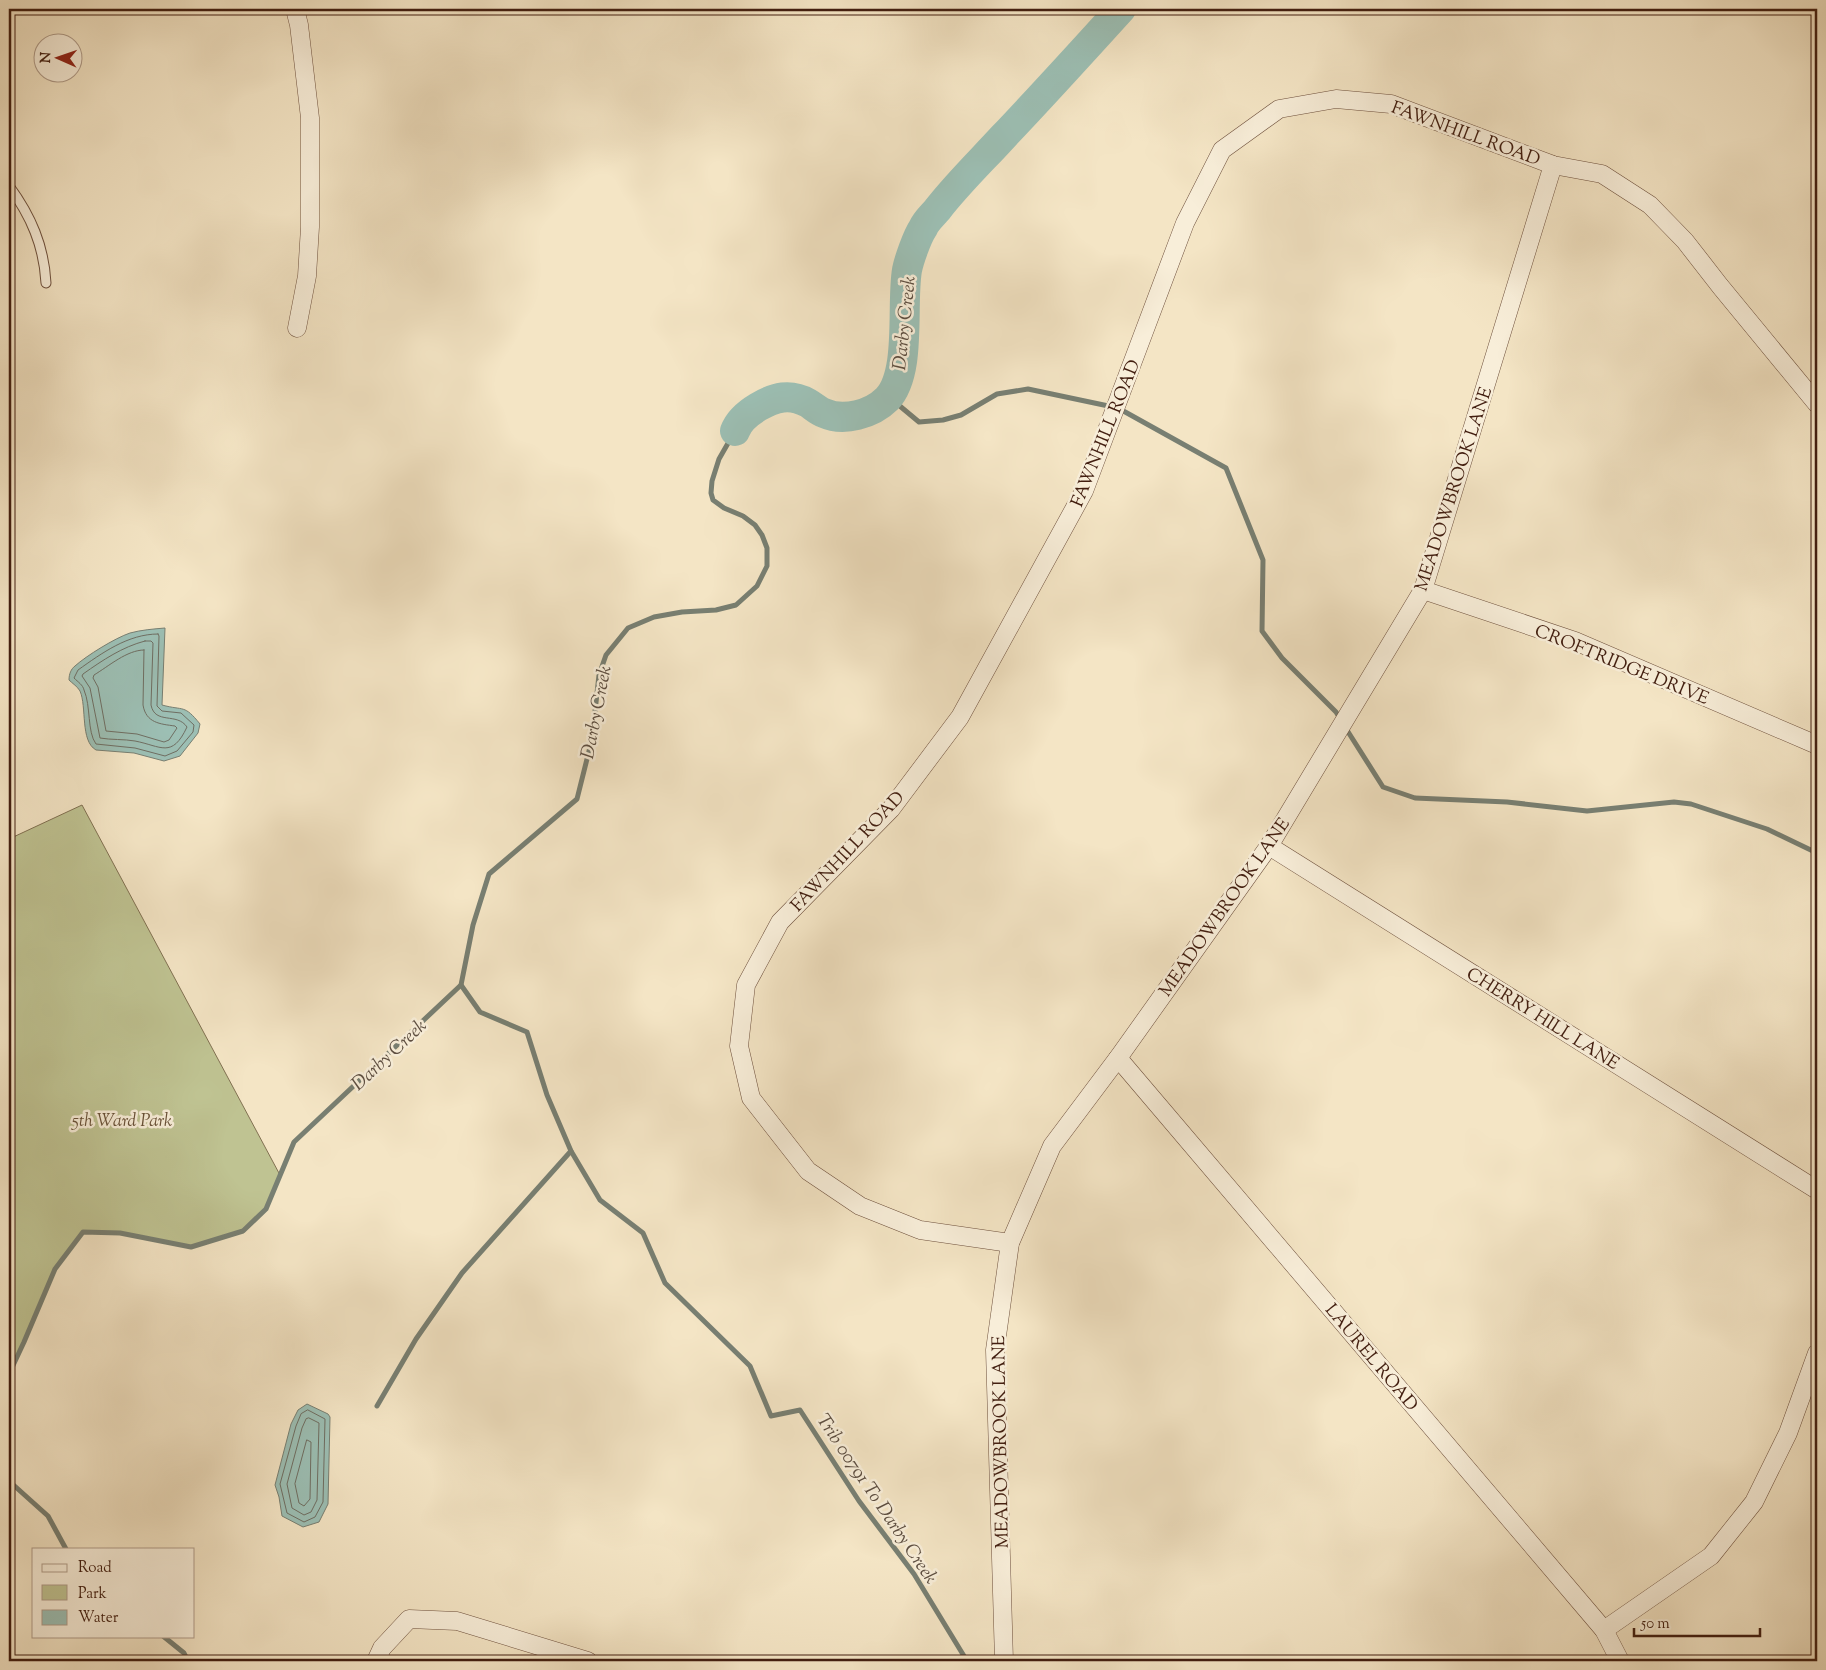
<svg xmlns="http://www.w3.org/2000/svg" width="1826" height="1670" viewBox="0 0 1826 1670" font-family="'Sorts Mill Goudy',serif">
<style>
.green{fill:#bfc392;stroke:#807051}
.water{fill:#9cbfb4;stroke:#787f72}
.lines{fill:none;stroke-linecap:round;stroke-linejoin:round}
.shore{stroke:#6f6e62;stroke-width:1}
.stream{stroke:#787f72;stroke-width:5}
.river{stroke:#9cbfb4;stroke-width:30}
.lane-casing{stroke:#6e503d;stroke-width:11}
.street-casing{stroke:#6e503d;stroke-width:19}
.lane{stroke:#f8eed9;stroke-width:9}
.street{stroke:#f8eed9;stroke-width:18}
.labels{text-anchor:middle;stroke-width:5;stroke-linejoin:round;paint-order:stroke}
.street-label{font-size:18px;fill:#421e10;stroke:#f8eed9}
.park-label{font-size:18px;font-style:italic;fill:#685037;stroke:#f8eed9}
.water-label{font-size:19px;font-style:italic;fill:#5d4e41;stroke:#f8eed9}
</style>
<rect width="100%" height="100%" fill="#f4e5c5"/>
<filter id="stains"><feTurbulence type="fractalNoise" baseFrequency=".004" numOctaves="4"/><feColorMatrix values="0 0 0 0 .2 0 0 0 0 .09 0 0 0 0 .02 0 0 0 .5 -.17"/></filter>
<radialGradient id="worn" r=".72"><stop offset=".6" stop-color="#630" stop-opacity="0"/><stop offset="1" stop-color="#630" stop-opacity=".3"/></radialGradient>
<path class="green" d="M82 805 280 1175 266 1209 243 1231 191 1247 120 1233 82 1232 55 1269 24 1342 9 1374V839Z"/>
<g class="water">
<path d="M165 628 162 705C184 711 184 704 200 724L198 733 180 756 164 761 134 753 96 750C80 741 87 707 80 691 78 687 72 683 69 680 69 674 71 669 75 666 86 656 115 638 130 633 141 630 153 629 165 628Z"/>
<path d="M307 1404 328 1414 330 1417 328 1504 319 1522 303 1527 282 1516 279 1497 275 1485 291 1424 298 1410Z"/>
</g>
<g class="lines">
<g class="shore">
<path d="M158 634 159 636 157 706 162 711 181 713 194 725 193 732 177 751 165 756 135 748 96 744C87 732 91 706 84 690 83 685 78 682 74 678L78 670C102 653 128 634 158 634Z"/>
<path d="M145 641H151L153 643 151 705C155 725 177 712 187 727 172 759 161 746 135 741 124 739 111 740 100 738L90 688 82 676 83 674C103 660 122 647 145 641Z"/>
<path d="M144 650 143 705C146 723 160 724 175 726L177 728 169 740 164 742 137 734 106 731 98 687 93 678 94 675C109 666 127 650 144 650Z"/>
<path d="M308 1410 325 1419 323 1502 315 1517 304 1522 287 1513 280 1484 296 1426 301 1414Z"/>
<path d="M309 1418 319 1423 317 1500 311 1512 304 1515 292 1508 287 1484 302 1428 306 1419Z"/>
<path d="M307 1440 311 1442 310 1499 304 1506 299 1503 295 1484Z"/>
</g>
<g class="stream">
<path d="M889 397 919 422 943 420 961 415 997 394 1028 389 1118 408 1226 468 1263 560 1262 631 1282 658 1336 712 1341 720"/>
<path d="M1345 727 1383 787 1415 798 1507 802 1587 811 1674 802 1691 804 1767 829 1817 853"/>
<path d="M461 985 480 1012 527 1032 547 1095 571 1151 600 1200 643 1233 665 1283 750 1366 771 1416 800 1410 859 1501 914 1574 967 1661"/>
<path d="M9 1374 24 1342 55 1269 83 1232 120 1233 191 1247 243 1231 266 1209 294 1142 461 985 473 925 489 874 577 799 592 739 599 675 606 655 628 628 654 617 682 612 716 610 736 605 757 586 767 566V548L762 535 755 525 743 516 724 508 713 500 711 493 712 481 719 459 735 431"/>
<path d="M377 1406 416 1339 462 1273 571 1151"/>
<path d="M9 1481 48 1516 66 1549"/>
<path d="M163 1636 184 1653 188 1661"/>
</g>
<path class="river" d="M735 431C739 420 748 413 758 407 775 397 790 393 808 403 813 406 818 411 824 413 844 422 872 414 887 399 912 373 901 305 907 270 909 260 917 237 923 228 926 221 932 216 937 210 957 184 981 161 1003 137 1043 95 1082 52 1121 9"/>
<defs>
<path id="lane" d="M9 186C31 216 44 246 46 283"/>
<g id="street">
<path d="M295 9 299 25 310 118V227L307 276 297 328"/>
<path d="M1423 590 1575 641 1817 745"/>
<path d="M1269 846 1817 1190"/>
<path d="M1118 1058 1604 1630 1620 1661"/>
<path d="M1010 1243 920 1230 860 1206 808 1171 751 1098 739 1046 746 985 780 922 891 809 960 717 1084 491 1185 223 1222 150 1279 109 1336 99 1391 104 1553 165 1602 174 1650 205 1685 241 1720 286 1817 404"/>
<path d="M1604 1630 1711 1556 1754 1502 1788 1433 1817 1353"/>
<path d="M376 1661 382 1648 409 1619 457 1621 588 1661"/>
<path d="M1004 1661 995 1350 1010 1243 1052 1146 1118 1058 1269 846 1423 590 1553 165"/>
</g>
</defs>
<use href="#lane" class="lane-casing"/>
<use href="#street" class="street-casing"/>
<use href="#lane" class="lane"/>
<use href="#street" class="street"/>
</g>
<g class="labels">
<g class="street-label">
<text transform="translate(1466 133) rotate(20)" y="6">FAWNHILL ROAD</text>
<text transform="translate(1105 433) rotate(-68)" y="6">FAWNHILL ROAD</text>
<text transform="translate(1453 489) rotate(-72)" y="6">MEADOWBROOK LANE</text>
<text transform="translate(1622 664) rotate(22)" y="6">CROFTRIDGE DRIVE</text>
<text transform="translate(847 851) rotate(-47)" y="6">FAWNHILL ROAD</text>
<text transform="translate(1224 907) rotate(-55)" y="6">MEADOWBROOK LANE</text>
<text transform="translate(1543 1018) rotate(32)" y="6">CHERRY HILL LANE</text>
<text transform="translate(1372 1357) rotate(50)" y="6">LAUREL ROAD</text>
<text transform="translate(1000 1442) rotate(-91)" y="6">MEADOWBROOK LANE</text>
</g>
<g class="park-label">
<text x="122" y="1126">5th Ward Park</text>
</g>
<g class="water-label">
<text transform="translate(903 323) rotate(-84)" y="7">Darby Creek</text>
<text transform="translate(595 712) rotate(-79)" y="7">Darby Creek</text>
<text transform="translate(388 1054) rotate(-43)" y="7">Darby Creek</text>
<text transform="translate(878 1498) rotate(56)" y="7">Trib 00791 To Darby Creek</text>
</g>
</g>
<rect width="1826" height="1670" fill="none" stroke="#f4e5c5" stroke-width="30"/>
<rect x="10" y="10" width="1806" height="1650" fill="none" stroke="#421e10" stroke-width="2.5"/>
<rect x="15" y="15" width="1796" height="1640" fill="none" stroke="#421e10"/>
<rect x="32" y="1548" width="162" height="90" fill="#f8eed9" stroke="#af9b89"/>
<rect x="42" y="1564" width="25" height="8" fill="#f8eed9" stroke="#af9b89"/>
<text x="78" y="1572" font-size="15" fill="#421e10">Road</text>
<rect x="42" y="1585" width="25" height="15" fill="#bfc392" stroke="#af9b89"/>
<text x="78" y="1598" font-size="15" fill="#421e10">Park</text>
<rect x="42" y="1610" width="25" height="15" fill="#9cbfb4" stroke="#af9b89"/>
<text x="78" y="1622" font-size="15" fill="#421e10">Water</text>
<g transform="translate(58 58) rotate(272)"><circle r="24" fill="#f8eed9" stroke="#af9b89"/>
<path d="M0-4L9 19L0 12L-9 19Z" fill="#8f2418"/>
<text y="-8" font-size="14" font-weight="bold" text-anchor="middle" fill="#421e10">N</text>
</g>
<path d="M1634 1628v8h126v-8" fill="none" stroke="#421e10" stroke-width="2.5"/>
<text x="1641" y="1628" font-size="15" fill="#421e10" stroke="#f8eed9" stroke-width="4" paint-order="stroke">50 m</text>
<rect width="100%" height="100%" filter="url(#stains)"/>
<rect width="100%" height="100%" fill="url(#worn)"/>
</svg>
